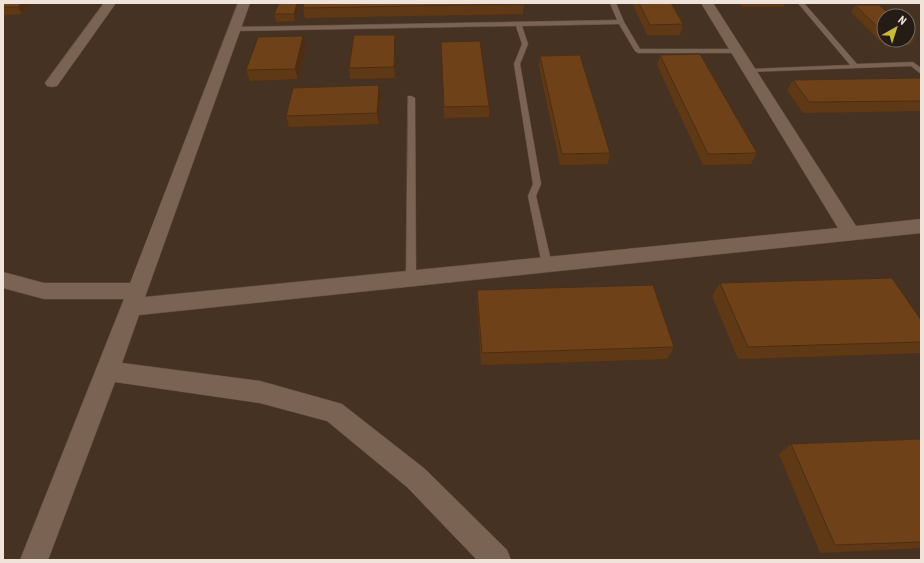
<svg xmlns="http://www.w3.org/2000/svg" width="924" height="563" viewBox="0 0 924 563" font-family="'Roboto Condensed',sans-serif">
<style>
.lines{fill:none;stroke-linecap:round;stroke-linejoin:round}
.lane-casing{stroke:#5f4e41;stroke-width:1}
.street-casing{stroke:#5f4e41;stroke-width:1}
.lane{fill:#7a6353;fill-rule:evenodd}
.street{fill:#7a6353;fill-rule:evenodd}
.wall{fill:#5f3816}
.shaded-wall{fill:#4d2e12}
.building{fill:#6e4119;stroke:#4d2e12}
</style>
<rect width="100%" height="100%" fill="#463223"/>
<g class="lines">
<defs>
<g id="lane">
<path d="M610 3H616L624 22 640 49H737L740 51 737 53H638L635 51 619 24 522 26 528 44 520 64 541 184 536 196 552 265 550 268H544L542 265 528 196 533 184 514 64 522 44 516 26 235 31 232 29 235 27 617 20Z"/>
<path d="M798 3H804L857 64 913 62 921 68V74L911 66 748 72V70L750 69 850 65Z"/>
<path d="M408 96H411L415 98 416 279 415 282H407L406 279Z"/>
</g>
<g id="street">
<path d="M104 3H116L57 86 52 87 47 86 45 83Z"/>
<path d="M238 3H250L145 297 838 228 701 3H713L856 226 921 219V233L139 315 122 363 260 381 342 404 425 469 507 550 511 560H477L407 487 327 421 260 403 115 382 48 560H20L124 299H44L3 288V272L44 283H130Z"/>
</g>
</defs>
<use href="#lane" class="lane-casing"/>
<use href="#street" class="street-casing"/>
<use href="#lane" class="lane"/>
<use href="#street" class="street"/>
</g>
<g class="wall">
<path d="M3 3H32L22 14 3 15Z"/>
<path d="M279 3H300V6L295 21 276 22 274 14Z"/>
<path d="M632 3H671L683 24 680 35H647Z"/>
<path d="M739 3H785L784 7H742Z"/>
<path d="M524 4 523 14 305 18 303 8Z"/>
<path d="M855 5 884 16V40H908V31L915 38 910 45H884L851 12Z"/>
<path d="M441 42 489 106V117L444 118Z"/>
<path d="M396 45 395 78 350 79 349 68Z"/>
<path d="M306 47 298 79 250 81 246 70Z"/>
<path d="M660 55 757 153 751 164 703 165 657 65Z"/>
<path d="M540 56 610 153 608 164 560 165 539 66Z"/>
<path d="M921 78V111L803 113 787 90 793 80Z"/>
<path d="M381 96 379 124 289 127 286 116Z"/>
<path d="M720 283 921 320V353L738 359 712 296Z"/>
<path d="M477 290 674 347 667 359 481 365 477 303Z"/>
<path d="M921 439V548L820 553 779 454 791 444Z"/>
</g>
<g class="shaded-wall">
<path d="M21 3H32L22 14 18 7Z"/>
<path d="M297 3H300V6L295 21 294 14Z"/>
<path d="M395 35 396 45 395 78 394 67Z"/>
<path d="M303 36 306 47 298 79 295 69Z"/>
<path d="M379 85 381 96 379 124 377 113Z"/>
</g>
<g class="building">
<path d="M3 3H21L18 7H3Z"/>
<path d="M279 3H297L294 14H274Z"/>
<path d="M304 3H523L524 4 303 8Z"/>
<path d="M639 3H671L683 24 650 25Z"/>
<path d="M855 5H879L892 16H884V33Z"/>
<path d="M908 31 915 38H908Z"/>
<path d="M354 35H395L394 67 349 68Z"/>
<path d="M303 36 295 69 246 70 258 37Z"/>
<path d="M480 41 489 106 444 107 441 42Z"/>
<path d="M700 54 757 153 708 154 660 55Z"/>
<path d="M580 55 610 153 562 154 540 56Z"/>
<path d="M921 78V101L809 102 793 80Z"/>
<path d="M379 85 377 113 286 116 293 88Z"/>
<path d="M892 278 921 320V342L748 347 720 283Z"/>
<path d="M653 285 674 347 482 353 477 290Z"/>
<path d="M921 439V542L835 545 791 444Z"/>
</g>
<rect width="924" height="563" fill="none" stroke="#f0e3da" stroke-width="8"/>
<g transform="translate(896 28) rotate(39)"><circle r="19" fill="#251c15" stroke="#766c64"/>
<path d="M0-3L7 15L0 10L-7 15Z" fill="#caba39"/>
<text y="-6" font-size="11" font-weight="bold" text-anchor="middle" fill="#f0e3da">N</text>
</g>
</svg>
